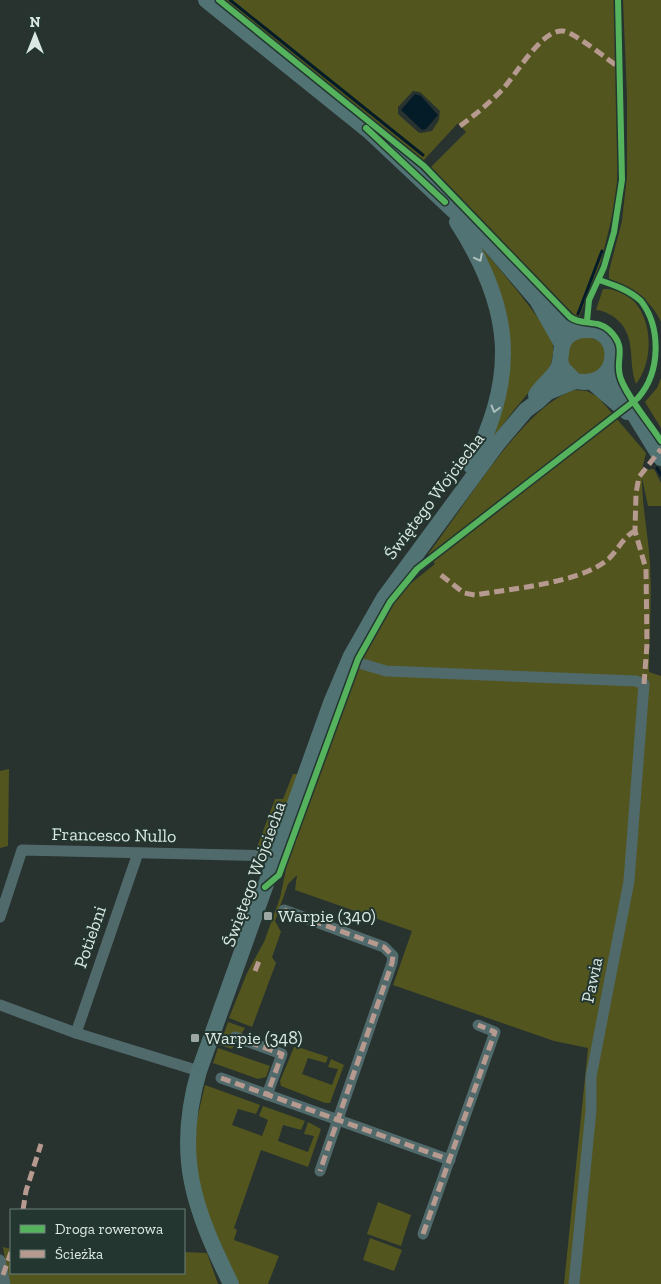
<svg xmlns="http://www.w3.org/2000/svg" width="661" height="1284" viewBox="0 0 661 1284" font-family="'Zilla Slab',serif">
<style>
.green{fill:#53551f;fill-rule:evenodd}
.water{fill:#041b28}
.lines{fill:none;stroke-linecap:round;stroke-linejoin:round}
.stream{stroke:#041b28;stroke-width:3}
.street{stroke:#50696a;stroke-width:11}
.secondary{stroke:#517374;stroke-width:16}
.quiet{stroke:#b69a8f;stroke-width:5;stroke-dasharray:10 5;stroke-linecap:butt}
.cycleway-casing{stroke:#233730;stroke-width:9}
.cycleway{stroke:#56b35d;stroke-width:6}
.oneway{stroke:#abbfbc}
.poi-dot{fill:#9da8a4;stroke:#233730;stroke-width:2}
.labels{text-anchor:middle;stroke-width:4;stroke-linejoin:round;paint-order:stroke}
.street-label{font-size:18px;fill:#dce8e3;stroke:#233730}
.poi-label{font-size:18px;fill:#dce8e3;stroke:#233730;text-anchor:start}
</style>
<rect width="100%" height="100%" fill="#28322f"/>
<g class="green">
<path d="M223 0H614L619 146 616 200 601 262 579 317H574L568 311 430 168 466 132 458 123 423 161ZM413 91 420 92 440 111 439 120 432 131 421 133 418 132 398 114V107Z"/>
<path d="M623 0H661V322C651 299 631 288 609 279V271L622 221 627 175V97Z"/>
<path d="M476 241C492 261 548 324 553 344 554 351 552 360 550 367L514 410 490 442 507 378Z"/>
<path d="M603 289C649 286 661 353 636 384 627 360 638 335 614 317 609 314 603 310 596 310Z"/>
<path d="M579 333 607 344 603 375 572 376 564 348Z"/>
<path d="M661 378V428L645 402 657 388Z"/>
<path d="M575 390 587 391 598 397 646 453 642 470 654 469 661 483V506H648L642 478C642 506 648 534 650 563 652 599 649 636 649 672L661 676V1284H564L588 1048 554 1041 393 985 412 931 295 890 297 875 288 884 275 921 281 932 272 957 276 963 252 1027 229 1018 247 973 264 942 280 898 290 850 355 672 369 642 389 609 410 584 435 564 428 554C462 511 524 404 575 390Z"/>
<path d="M9 769 8 846 0 848V771Z"/>
<path d="M293 774H298L274 845 267 848 256 850 275 799H283Z"/>
<path d="M228 1022 245 1028 232 1049 220 1045Z"/>
<path d="M294 1047H298L328 1057 326 1063 308 1058 302 1074 332 1085 338 1069 328 1067 331 1059 344 1065 330 1103H325L281 1086 280 1081Z"/>
<path d="M218 1048 270 1066 266 1077 258 1079 213 1063Z"/>
<path d="M205 1085 260 1105 256 1114 238 1109 232 1125 262 1136 268 1120 259 1116 263 1106 305 1121 301 1130 283 1125 278 1141 308 1152 314 1136 304 1134 308 1122 321 1129 308 1167 261 1150 234 1228 237 1230 234 1240 279 1256 268 1284H239C219 1243 198 1200 195 1153 193 1131 200 1107 205 1085Z"/>
<path d="M378 1202 411 1215 401 1246 367 1234Z"/>
<path d="M370 1238 402 1250 394 1271 363 1260Z"/>
<path d="M3 1247 11 1249V1273H184V1252L207 1253 218 1284H9Z"/>
</g>
<path class="water" d="M415 94 421 96 438 115 426 129 422 130 401 110Z"/>
<g class="lines">
<g class="stream">
<path d="M230 0 423 155"/>
<path d="M578 314 602 251"/>
<path d="M657 468 661 475"/>
</g>
<g class="street">
<path d="M349 660 386 671 636 681 644 684 629 881 591 1077V1110L574 1284"/>
<path d="M284 910 384 947 393 956 392 963 320 1171"/>
<path d="M0 917 22 850 276 856"/>
<path d="M0 1005 76 1033 199 1071"/>
<path d="M76 1033 138 853"/>
<path d="M235 1037 282 1054 267 1095"/>
<path d="M221 1078 450 1160"/>
<path d="M423 1234 495 1032 478 1025"/>
<path d="M0 1260 5 1284"/>
</g>
<g class="secondary">
<path d="M206 0 369 131 489 244 537 300 562 344"/>
<path d="M457 222C512 307 519 375 471 466"/>
<path d="M539 301C554 309 564 324 579 330"/>
<path d="M610 368 613 380 661 458"/>
<path d="M592 382 627 412"/>
<path d="M536 395C542 385 552 379 558 368 563 357 558 346 568 336 573 332 579 330 586 330 623 327 623 390 575 381L563 369 560 361"/>
<path d="M231 1284C194 1209 174 1156 199 1071L331 703 351 656 384 598 498 443 526 410 537 402 548 392 575 381"/>
</g>
<g class="quiet">
<path d="M460 126C475 115 488 104 501 91 515 77 541 29 563 31 574 32 608 60 620 68"/>
<path d="M441 575 464 593 475 595C510 589 578 583 606 561 617 553 622 537 635 531"/>
<path d="M644 684 647 644 646 569 635 531 636 493 639 477 661 449"/>
<path d="M284 910 384 947 393 956 392 963 320 1171"/>
<path d="M255 971 259 961"/>
<path d="M235 1037 282 1054 267 1095"/>
<path d="M221 1078 450 1160"/>
<path d="M23 1210 26 1191 41 1144"/>
<path d="M423 1234 495 1032 478 1025"/>
<path d="M3 1275 11 1252"/>
</g>
<defs>
<g id="cycleway">
<path d="M219 0 424 166 570 317C582 326 597 319 609 330 628 348 615 358 620 376 624 393 651 425 661 441"/>
<path d="M366 128 445 202"/>
<path d="M587 321 589 300 604 267 614 232 622 180 618 0"/>
<path d="M265 887 279 875 358 659 390 602 417 569 638 398C661 372 661 327 641 301 629 290 614 285 599 280"/>
</g>
</defs>
<use href="#cycleway" class="cycleway-casing"/>
<use href="#cycleway" class="cycleway"/>
</g>
<defs><path id="oneway-chevron" d="M-2-3.5L2.5 0L-2 3.5" fill="none" stroke-width="1.6" stroke-linecap="round" stroke-linejoin="round" transform="scale(1.25)"/></defs>
<g class="oneway">
<use href="#oneway-chevron" transform="translate(479 258) rotate(63)"/>
<use href="#oneway-chevron" transform="translate(495 409) rotate(105)"/>
</g>
<g class="poi-dot">
<rect x="263" y="911" width="10" height="10" rx="2.5"/>
<rect x="190" y="1033" width="10" height="10" rx="2.5"/>
</g>
<g class="labels">
<g class="street-label">
<text transform="translate(434 496) rotate(-53)" y="6">Świętego Wojciecha</text>
<text transform="translate(114 835) rotate(1)" y="6">Francesco Nullo</text>
<text transform="translate(254 874) rotate(-70)" y="6">Świętego Wojciecha</text>
<text transform="translate(90 937) rotate(-71)" y="6">Potiebni</text>
<text transform="translate(592 980) rotate(-78)" y="6">Pawia</text>
</g>
<g class="poi-label">
<text x="278" y="922">Warpie (340)</text>
<text x="205" y="1044">Warpie (348)</text>
</g>
</g>
<rect x="10" y="1209" width="175" height="65" fill="#233730" stroke="#6d7e78"/>
<rect x="20" y="1225" width="25" height="8" fill="#56b35d" stroke="#6d7e78"/>
<text x="55" y="1234" font-size="15" fill="#dce8e3">Droga rowerowa</text>
<rect x="20" y="1250" width="25" height="8" fill="#b69a8f" stroke="#6d7e78"/>
<text x="55" y="1259" font-size="15" fill="#dce8e3">Ścieżka</text>
<g transform="translate(35 35)" stroke="#233730" stroke-width="4" paint-order="stroke">
<path d="M0-4L9 19L0 12L-9 19Z" fill="#dce8e3"/>
<text y="-8" font-size="14" font-weight="bold" text-anchor="middle" fill="#dce8e3">N</text>
</g>
</svg>
